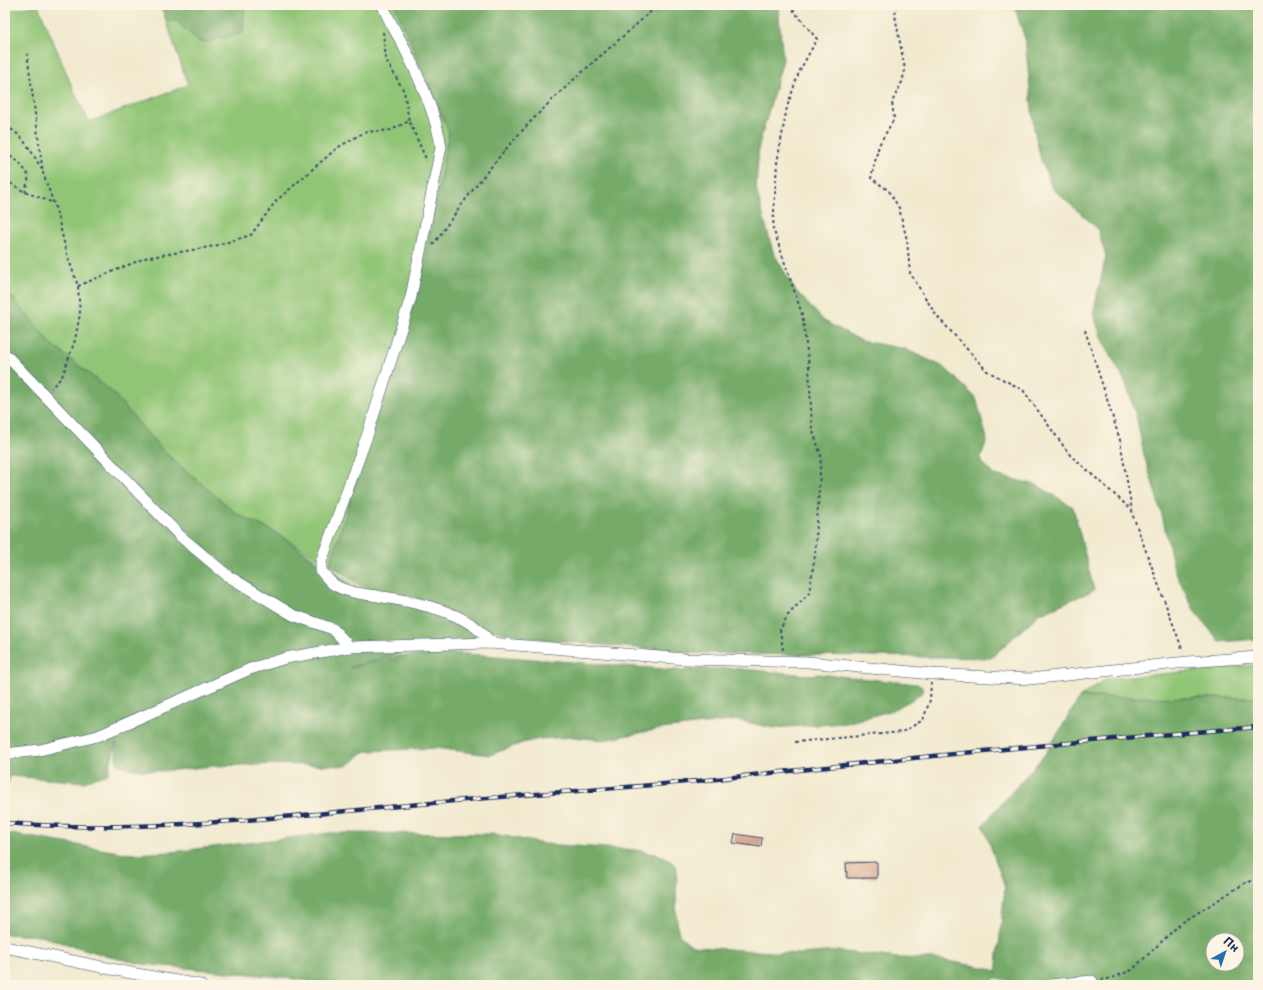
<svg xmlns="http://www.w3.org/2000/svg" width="1263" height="990" viewBox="0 0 1263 990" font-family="'Playpen Sans',sans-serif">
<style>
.green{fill:#91c576;stroke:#567a6a}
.forest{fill:#74aa67;stroke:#486c62;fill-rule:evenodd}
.building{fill:#d39d83}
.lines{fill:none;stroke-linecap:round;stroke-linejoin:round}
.minor-casing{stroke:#3b4b6f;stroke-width:12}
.path{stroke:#3b4b6f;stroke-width:2;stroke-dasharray:3 3;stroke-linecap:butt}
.minor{stroke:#fff;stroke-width:11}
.rail-casing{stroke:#1b2f5e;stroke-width:4.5}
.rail{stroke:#fcf5e5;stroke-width:3;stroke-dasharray:9;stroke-linecap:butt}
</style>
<rect width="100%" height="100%" fill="#fcf5e5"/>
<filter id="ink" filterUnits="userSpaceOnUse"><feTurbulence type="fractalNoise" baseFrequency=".025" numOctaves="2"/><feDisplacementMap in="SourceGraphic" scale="8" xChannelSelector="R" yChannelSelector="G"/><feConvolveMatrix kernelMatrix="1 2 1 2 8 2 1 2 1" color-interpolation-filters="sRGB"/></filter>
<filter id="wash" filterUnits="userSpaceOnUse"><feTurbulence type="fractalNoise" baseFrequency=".012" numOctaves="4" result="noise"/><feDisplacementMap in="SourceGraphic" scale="16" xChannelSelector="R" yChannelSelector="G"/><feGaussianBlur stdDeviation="0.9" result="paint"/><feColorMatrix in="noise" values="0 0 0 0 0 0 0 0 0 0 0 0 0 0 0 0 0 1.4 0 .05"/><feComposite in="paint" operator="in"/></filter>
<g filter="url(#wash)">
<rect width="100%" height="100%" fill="#f1eacf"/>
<g class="green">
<path d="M5 5 8 11 38 5 76 96 89 122 188 85 161 5H395L449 132 423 270 330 565 276 533 237 514 195 480 164 452 111 391 52 345 5 289Z"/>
<path d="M1258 665V698L1080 697 1106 679Z"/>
</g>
<g class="forest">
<path d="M161 5H245L243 33 201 43 176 21H166Z"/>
<path d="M395 5H778L783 60 759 145 756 189 773 252 795 290 824 321 862 341 905 349 944 367 976 398 987 439 980 460 995 475 1037 485 1073 507 1094 590 1039 614 991 658 689 653 519 637 479 627 424 600 363 588 330 565 423 270 449 132Z"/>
<path d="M1014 5H1258V639L1220 642 1195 612 1174 569 1161 511 1144 455 1137 419 1126 383 1103 342 1093 314 1106 256 1097 228 1052 188 1041 160 1034 129 1025 39Z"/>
<path d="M5 289 52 345 111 391 164 452 237 514 276 533 369 595 465 621 490 643 429 645 349 668 399 656 455 653 676 670 730 668 808 675 819 674 917 684 922 687 923 692 910 701 890 711 846 723 773 728 738 720 721 722 660 729 603 740 574 737 539 739 522 743 490 755 435 748 367 751C358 753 355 763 346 766 302 764 258 764 215 766 183 768 149 777 118 764L116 758V742L108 774 84 782 10 776 5 794Z"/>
<path d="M1080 697 1258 698V982L1238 985H1033L996 978 984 985H334L281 977 143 964 111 957 40 936 5 934V833L131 854 171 852 329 833 495 834 544 844 637 850 666 857 677 867 676 913 679 935 691 945 698 947 799 954 837 951 898 958 935 959 988 968 996 971V974L1005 887 983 825 1046 753ZM1213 940H1237V964H1213Z"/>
</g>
<g id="blocks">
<g class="building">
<path d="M735 834 762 838 761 847 733 843Z"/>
<path d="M877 862V878H847L846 863Z"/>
</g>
</g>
</g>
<g filter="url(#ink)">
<use href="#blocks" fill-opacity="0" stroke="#3b4b6f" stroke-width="1"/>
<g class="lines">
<defs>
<g id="minor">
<path d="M383 5C388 21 398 34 405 49 419 77 437 117 441 147L411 297 367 436 321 562V571C325 575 329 581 333 584 348 594 367 594 383 597 416 602 473 613 490 643"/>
<path d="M5 354 180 536 228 576 293 615 333 629 350 647"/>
<path d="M5 754 40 750 98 736 250 669 286 658 350 647 490 643 685 659 808 662 932 674 1030 679 1187 662 1258 657"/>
<path d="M5 947 131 973 200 985"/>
<path d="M1049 985 1092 981"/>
</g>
</defs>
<use href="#minor" class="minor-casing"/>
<g class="path">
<path d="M897 5 895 15 905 70 902 82 892 102 894 119 879 145 871 178 889 191 899 208 907 240 910 273 936 315 987 371 1023 390 1070 455 1132 510"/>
<path d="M1257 5 1258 6"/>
<path d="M383 32 386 60 404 91 409 121 427 161"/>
<path d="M27 53 43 173 56 210 67 254 78 286 80 314 75 340 62 377 51 388"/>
<path d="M5 128C19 127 36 159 42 170"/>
<path d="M5 153 19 162 29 176 25 192"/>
<path d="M5 180 25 192 54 203"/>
<path d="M433 245C466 197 502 150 543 109 580 72 620 40 658 5"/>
<path d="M78 286 145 258 215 246 251 235 276 201 337 148 365 132 391 130 409 121"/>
<path d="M1085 330 1120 440 1133 516 1183 651"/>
<path d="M783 650 780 630 788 615 809 593 815 555 821 456 812 428 809 366 802 314 773 228 777 163 787 107 799 72 817 39 793 10 792 5"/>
<path d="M795 742 902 732 923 720 930 700 931 683"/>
<path d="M1101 980 1112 978 1132 970 1180 924 1245 883 1258 879"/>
</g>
<use href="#minor" class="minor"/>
<defs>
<path id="rail" d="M5 823C156 835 314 813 465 800 549 792 633 788 717 779 897 759 1077 741 1258 727"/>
</defs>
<use href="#rail" class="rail-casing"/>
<use href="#rail" class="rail"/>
</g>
</g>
<rect width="1263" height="990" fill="none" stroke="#fcf5e5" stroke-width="20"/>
<g transform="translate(1225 952) rotate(40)"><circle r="19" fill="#fcf5e5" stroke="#a2a6af"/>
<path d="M0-3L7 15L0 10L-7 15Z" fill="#1f6fb2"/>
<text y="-6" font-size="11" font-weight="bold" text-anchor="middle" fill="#1b2f5e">Пн</text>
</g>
</svg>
